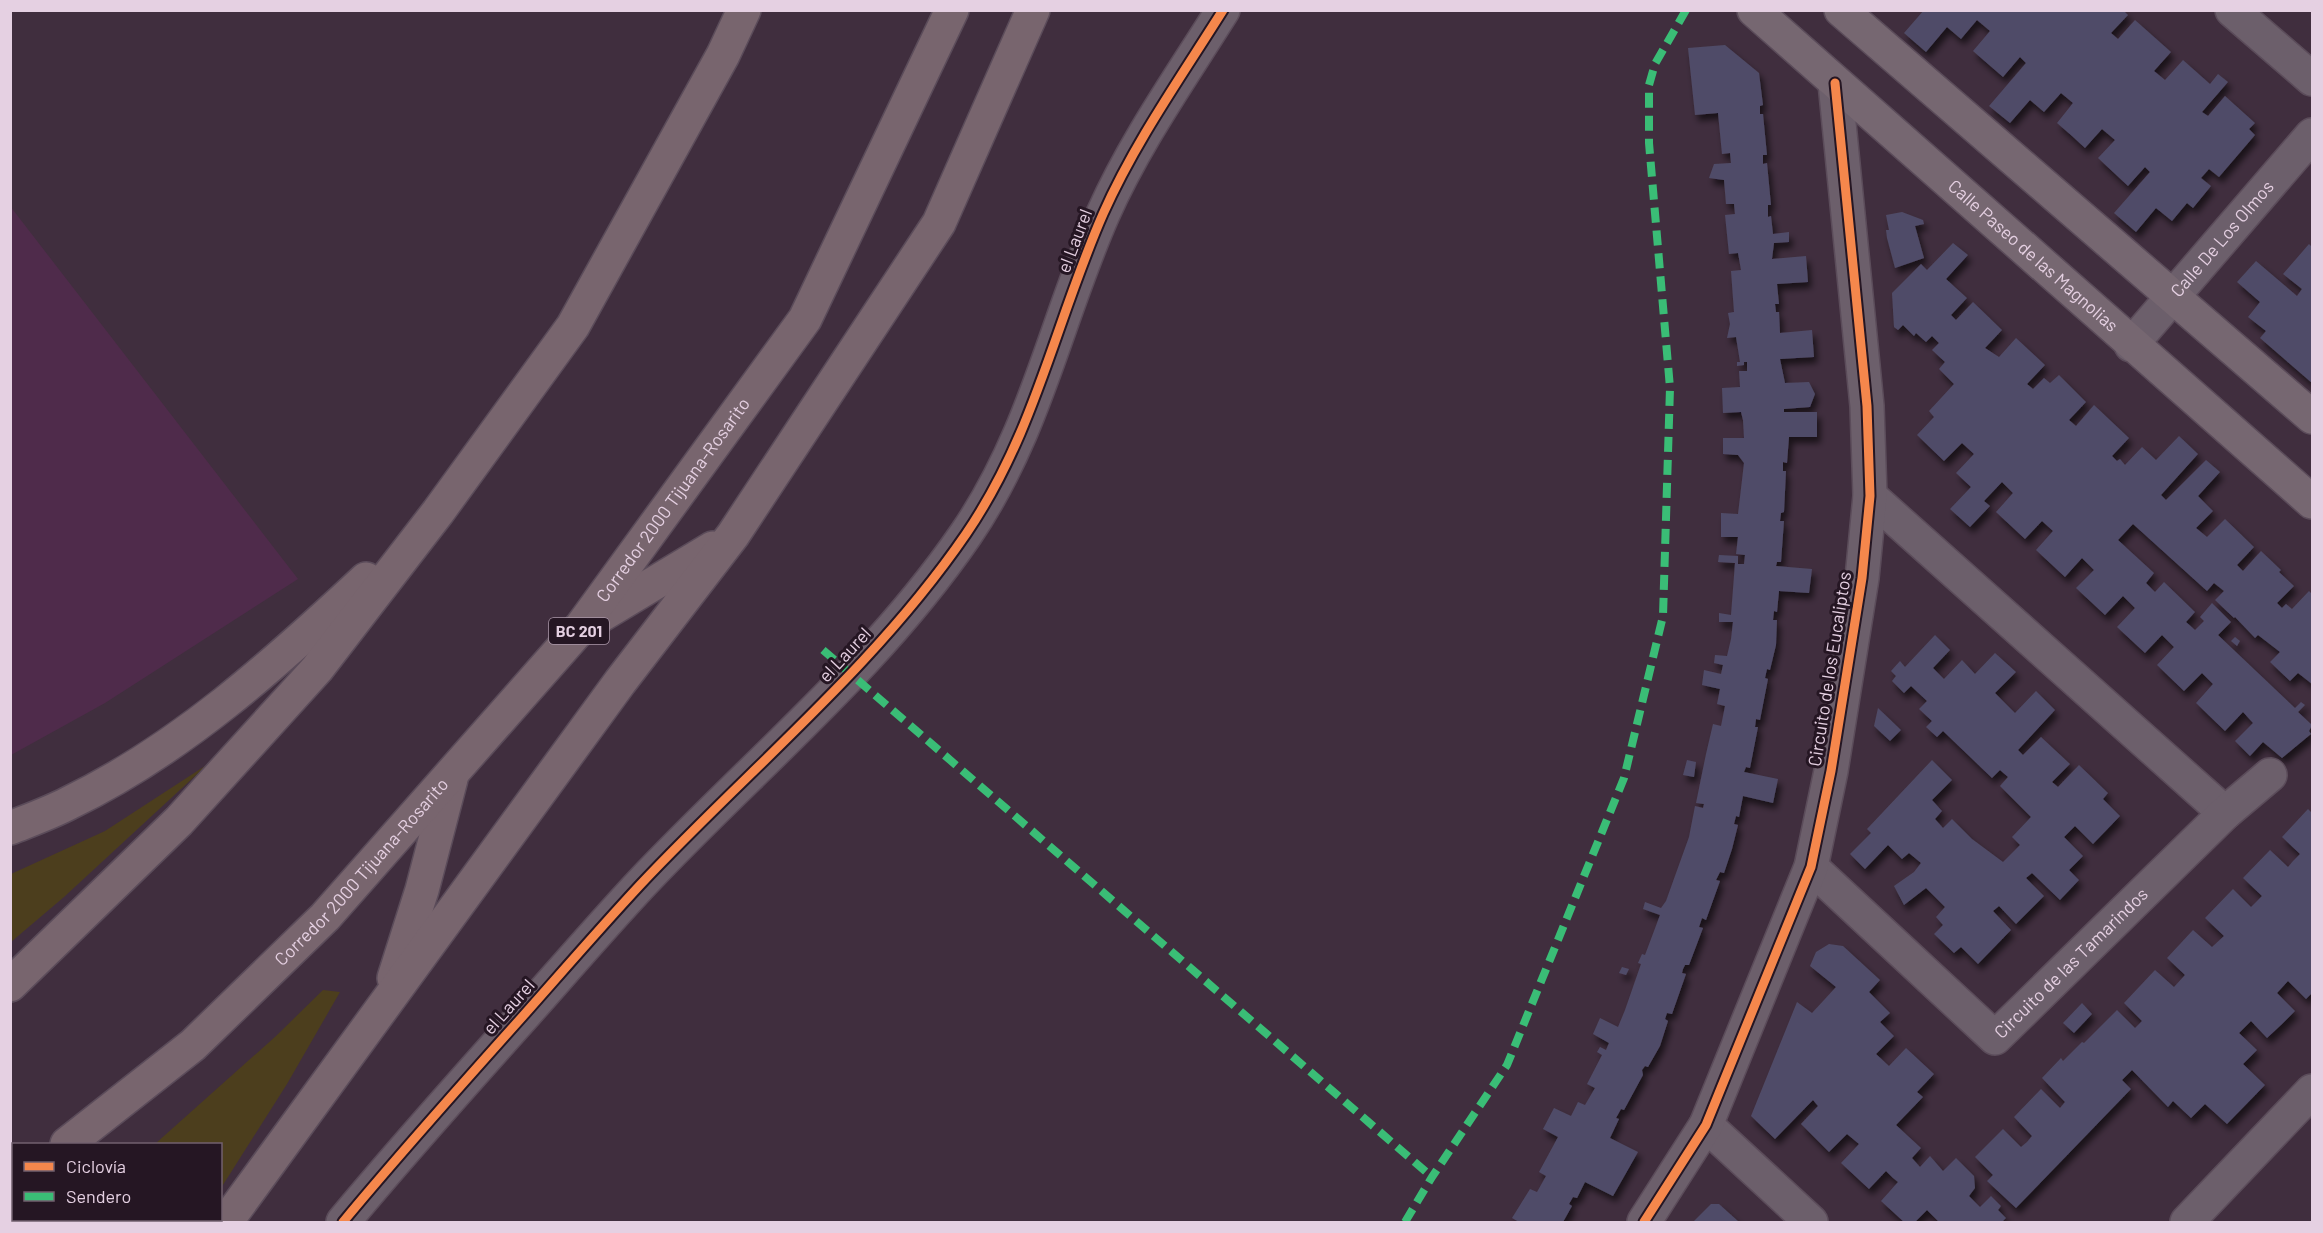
<svg xmlns="http://www.w3.org/2000/svg" width="2323" height="1233" viewBox="0 0 2323 1233" font-family="Barlow,sans-serif">
<style>
.built{fill:#4f2b4b}
.green{fill:#4c3e1d}
.building{fill:#504c67;filter:url(#shadow)}
.lines{fill:none;stroke-linecap:round;stroke-linejoin:round}
.street-casing{stroke:#5b4c5a;stroke-width:36}
.secondary-casing{stroke:#5b4c5a;stroke-width:36}
.highway-casing{stroke:#5b4c5a;stroke-width:36}
.street{stroke:#6c5f6b;stroke-width:33}
.secondary{stroke:#766771;stroke-width:33}
.highway{stroke:#78656e;stroke-width:33}
.quiet{stroke:#3abd76;stroke-width:8;stroke-dasharray:15 8;stroke-linecap:butt}
.cycleway-casing{stroke:#251623;stroke-width:13}
.cycleway{stroke:#f5874c;stroke-width:9}
.labels{text-anchor:middle;stroke-width:6;stroke-linejoin:round;paint-order:stroke}
.shield{fill:#251623;stroke:#ab98a9;stroke-width:1.5}
.shield-label{font-size:16px;font-weight:bold;fill:#e5d0e2}
.street-label{font-size:18px;fill:#e5d0e2;stroke:#251623}
</style>
<defs>
<filter id="shadow"><feDropShadow dx="3.5" dy="6" stdDeviation="3" flood-color="#0009"/></filter>
</defs>
<rect width="100%" height="100%" fill="#402e3e"/>
<path class="built" d="M10 206 298 579 105 703 11 755Z"/>
<g class="green">
<path d="M208 764 64 897 11 942V874L105 831Z"/>
<path d="M323 990 340 992 287 1084 221 1188 220 1144H155L276 1036Z"/>
<path d="M72 1220H200L198 1222H68Z"/>
</g>
<g class="building">
<path d="M1924 10H2123L2128 15 2111 33 2118 39 2135 20 2171 52 2154 71 2165 80 2183 60 2210 84 2218 74 2228 82 2202 112 2208 116 2225 96 2255 123 2249 129 2255 135 2219 177 2209 169 2201 178 2211 186 2193 208 2187 203 2172 221 2156 208 2136 232 2114 213 2150 172 2145 167 2128 186 2098 158 2115 140 2102 129 2085 148 2072 136 2057 123 2073 103 2061 93 2044 112 2030 100 2010 123 1989 106 2026 63 2020 57 2003 77 1973 51 1990 31 1977 20 1961 39 1947 27 1926 52 1904 33Z"/>
<path d="M1725 45 1759 73 1763 105 1760 106V114H1763L1767 155H1763V164L1767 163 1771 205H1768V217L1771 216 1773 234 1789 232V242L1774 243 1772 259 1806 256 1808 282 1777 284 1779 304H1775L1776 312H1779L1780 333 1812 330 1814 357 1780 359 1785 383 1809 382 1815 394 1810 407 1784 409V412H1817V437H1789L1787 463 1783 462V471H1786L1784 512 1781 513 1780 521H1784L1781 562H1777L1776 566 1812 569 1809 593 1779 591 1777 612 1774 611 1773 620H1777L1776 645 1770 670 1767 669 1765 678 1768 679 1760 720 1756 719 1755 727H1758L1750 768 1746 767 1744 772 1778 779 1773 803 1743 796 1739 817 1736 816 1734 824 1738 825 1732 849 1724 873 1720 872 1716 880 1720 881 1706 920 1702 918 1699 927 1703 928 1689 965H1685L1683 969 1682 973 1686 974 1672 1014 1667 1013 1665 1019 1668 1021 1660 1046 1648 1067 1645 1066 1642 1070 1643 1075 1624 1110 1621 1109 1616 1118 1619 1119 1610 1138 1638 1152 1613 1196 1585 1182 1577 1198 1573 1197 1569 1204 1572 1206 1563 1222H1519L1512 1218 1530 1189 1537 1192 1546 1176 1539 1172 1558 1137 1543 1129 1554 1108 1571 1116 1578 1102 1585 1105 1595 1088 1587 1084 1602 1055 1597 1052 1600 1047 1606 1050 1609 1043 1593 1034 1600 1018 1618 1027 1625 1010 1641 964 1638 963 1642 954 1645 955 1660 915 1643 909 1645 902 1661 908 1666 901 1689 837 1695 806 1703 808 1704 804 1696 803 1706 754 1713 724 1721 726 1725 706 1717 704 1720 689 1702 685 1704 670 1721 674 1723 665 1714 663 1715 655 1727 656 1731 639 1733 622H1719V613L1731 615 1735 563 1718 562 1719 555 1738 556V564H1744L1745 555 1736 554 1738 537H1721V513L1738 514 1744 463 1738 455 1723 454V438H1744L1743 420 1741 412 1723 413 1722 388 1740 387 1739 371H1747V362H1744V365L1737 366V362H1740L1736 337 1727 338 1730 324 1728 313 1734 312 1731 271 1741 270 1738 253 1729 254 1725 215 1735 214 1734 204H1726L1724 180 1709 178 1714 164 1731 163 1730 153 1722 154 1718 113 1695 115 1688 48Z"/>
<path d="M1902 212 1923 220 1924 224 1915 226 1924 258 1895 268 1887 238 1886 230H1889L1886 215Z"/>
<path d="M1953 243 1968 255 1946 279 1967 298 1951 315 1956 320 1973 302 2002 330 1985 348 1999 357 2016 338 2045 365 2027 384 2033 389 2044 378 2050 383 2059 375 2086 402 2069 420 2076 426 2094 405 2129 438 2112 456 2117 461 2120 459 2125 465 2142 447 2156 460 2179 436 2198 454 2161 495 2166 500 2206 460 2220 472 2198 496 2213 511 2196 528 2207 537 2225 519 2254 547 2237 565 2243 571 2261 551 2281 570 2279 572 2294 586 2277 603 2282 608 2286 604 2292 609 2309 591 2312 594V684L2298 673 2290 681 2270 662 2280 652 2258 635 2255 638 2235 617 2234 618 2215 600 2224 591 2214 583 2207 591 2133 524 2118 540 2154 573 2146 583 2155 592 2164 582 2195 612 2186 622 2195 630 2204 621 2200 617 2212 603 2231 622 2218 635 2295 708 2301 702 2305 705 2298 712 2312 725 2309 731 2311 734 2282 758 2263 742 2250 756 2235 741 2253 723 2243 712 2225 731 2196 703 2213 684 2202 673 2184 691 2157 665 2174 647 2162 635 2145 653 2117 627 2135 608 2123 596 2105 615 2076 588 2094 570 2082 558 2065 577 2036 550 2053 531 2042 521 2025 539 1996 512 2013 493 2002 482 1984 501 1990 506 1970 527 1950 509 1971 487 1956 473 1974 454 1962 443 1944 461 1917 435 1934 417 1929 411 1954 384 1939 369 1945 362 1932 350 1939 343 1932 336 1926 342 1916 333 1914 336 1903 325 1898 330 1894 327 1892 293 1921 264 1927 270Z"/>
<path d="M2309 244 2312 247V383L2260 338 2266 331 2248 317 2260 302 2237 282 2256 261 2297 296 2302 289 2283 274Z"/>
<path d="M1935 635 1950 650 1933 668 1944 679 1962 660 1975 674 1995 653 2016 672 1995 693 2015 713 2036 691 2055 710 2018 750 2023 755 2041 737 2070 764 2052 782 2058 787 2079 765 2108 793 2103 799 2120 816 2093 844 2075 826 2064 837 2083 856 2069 870 2079 880 2060 900 2032 873 2026 878 2044 896 2016 924 1999 906 1993 911 2011 930 1978 964 1961 947 1954 953 1934 934 1943 925 1936 917 1945 907 1926 888 1904 905 1894 886 1914 872 1921 863 1909 853 1902 859 1888 845 1865 869 1850 854 1871 833 1867 829 1932 760 1952 780 1932 800 1942 811 1935 819 1943 828 1952 819 1972 839 2003 862 2020 845 2012 837 2031 817 2000 786 2008 777 2000 770 1992 778 1943 731 1937 737 1926 727 1932 721 1919 709 1927 701 1911 686 1904 693 1892 681 1896 676 1891 671 1900 661 1905 667Z"/>
<path d="M2235 637 2240 641 2237 646 2231 641Z"/>
<path d="M1878 708 1901 730 1890 741 1874 726Z"/>
<path d="M1687 760 1696 762 1694 777 1683 775Z"/>
<path d="M2308 809 2312 813V993L2306 999 2288 981 2277 993 2295 1011 2281 1025 2267 1038 2251 1021 2239 1033 2257 1050 2243 1064 2265 1085 2227 1124 2205 1104 2191 1118 2173 1101 2168 1107 2132 1070 2122 1080 2131 1089 2016 1208 1987 1181 1993 1175 1975 1157 2003 1129 2021 1147 2027 1142 2032 1136 2014 1117 2041 1089 2060 1108 2065 1102 2042 1078 2061 1058 2063 1061 2082 1042 2084 1043 2117 1010 2135 1028 2142 1021 2124 1003 2155 970 2174 987 2185 975 2167 958 2193 930 2212 947 2224 936 2205 918 2233 889 2251 907 2262 896 2243 878 2270 850 2288 867 2293 861 2300 854 2282 837Z"/>
<path d="M1829 944 1843 946 1880 980 1869 992 1890 1013 1880 1022 1894 1036 1876 1054 1889 1066 1906 1048 1934 1074 1917 1092 1923 1097 1896 1125 1921 1148 1912 1158 1920 1167 1930 1156 1943 1171 1956 1158 1974 1176 1975 1188 1969 1196 1980 1207 1991 1196 2001 1206 1998 1210 2006 1218 2002 1222H1936L1938 1221 1927 1210 1915 1222H1904L1881 1201 1898 1182 1893 1178 1886 1171 1869 1189 1841 1163 1859 1144 1847 1134 1829 1152 1801 1124 1818 1106 1813 1100 1775 1139 1751 1116 1797 1002 1812 1013 1836 987 1810 966 1816 952Z"/>
<path d="M1622 967 1629 969 1626 975 1619 973Z"/>
<path d="M2082 1003 2092 1014 2074 1033 2063 1023Z"/>
<path d="M1711 1204H1719L1739 1222H1693Z"/>
</g>
<g class="lines">
<defs>
<g id="street">
<path d="M2232 10 2312 79"/>
<path id="s1" d="M2131 345 2312 135"/>
<path d="M1870 496 2225 813"/>
<path id="s2" d="M1811 867 1995 1038 2225 813 2270 775"/>
<path d="M1706 1125 1811 1222"/>
<path d="M343 1222C401 1152 462 1084 523 1016 562 972 600 928 640 885 749 769 875 667 966 534 1035 433 1055 323 1103 214 1135 142 1181 77 1223 10"/>
<path d="M1644 1222 1706 1125 1811 867 1831 771 1862 578 1870 496 1867 406 1835 83"/>
<path d="M2187 1222 2312 1091"/>
</g>
<g id="secondary">
<path id="s3" d="M1754 10 2312 502"/>
<path d="M1841 10 2312 417"/>
</g>
<g id="highway">
<path d="M593 620 713 548"/>
<path d="M10 828C30 820 50 813 69 803 181 749 276 663 366 579"/>
<path d="M394 978 422 890 451 779"/>
<path d="M10 985 179 821 317 669 438 512 573 326 723 55 744 10"/>
<path id="s4" d="M67 1144 193 1045 325 917 581 627 805 319 952 10"/>
<path d="M10 1189 14 1187"/>
<path d="M226 1222 620 682 733 535 939 223 1033 10"/>
</g>
</defs>
<use href="#street" class="street-casing"/>
<use href="#secondary" class="secondary-casing"/>
<use href="#highway" class="highway-casing"/>
<use href="#street" class="street"/>
<use href="#secondary" class="secondary"/>
<use href="#highway" class="highway"/>
<g class="quiet">
<path d="M823 650 1432 1177"/>
<path d="M1405 1222 1432 1177 1507 1065 1624 778 1663 616 1670 388 1649 143V85L1655 64 1686 10"/>
</g>
<defs>
<g id="cycleway">
<path d="M343 1222C401 1152 462 1084 523 1016 562 972 600 928 640 885 749 769 875 667 966 534 1035 433 1055 323 1103 214 1135 142 1181 77 1223 10"/>
<path d="M1644 1222 1706 1125 1811 867 1831 771 1862 578 1870 496 1867 406 1835 83"/>
</g>
</defs>
<use href="#cycleway" class="cycleway-casing"/>
<use href="#cycleway" class="cycleway"/>
</g>
<g class="labels">
<rect class="shield" x="549" y="618" width="60" height="26" rx="4.5"/>
<g class="shield-label">
<text x="579" y="637">BC 201</text>
</g>
<g class="street-label">
<text dy="6" stroke="none"><textPath href="#s1" startOffset="140">Calle De Los Olmos</textPath></text>
<text transform="translate(1075 241) rotate(-69)" y="6">el Laurel</text>
<text dy="6" stroke="none"><textPath href="#s3" startOffset="372">Calle Paseo de las Magnolias</textPath></text>
<text dy="6" stroke="none"><textPath href="#s4" startOffset="888">Corredor 2000 Tijuana-Rosarito</textPath></text>
<text transform="translate(845 655) rotate(-47)" y="6">el Laurel</text>
<text transform="translate(1830 669) rotate(-81)" y="6">Circuito de los Eucaliptos</text>
<text dy="6" stroke="none"><textPath href="#s4" startOffset="402">Corredor 2000 Tijuana-Rosarito</textPath></text>
<text dy="6" stroke="none"><textPath href="#s2" startOffset="358">Circuito de las Tamarindos</textPath></text>
<text transform="translate(509 1007) rotate(-48)" y="6">el Laurel</text>
</g>
</g>
<rect width="2323" height="1233" fill="none" stroke="#e5d0e2" stroke-width="24"/>
<rect x="12" y="1143" width="210" height="78" fill="#251623" stroke="#72606f" stroke-width="1.5"/>
<rect x="24" y="1162" width="30" height="9" fill="#f5874c" stroke="#72606f" stroke-width="1.5"/>
<text x="66" y="1173" font-size="18" fill="#e5d0e2">Ciclovía</text>
<rect x="24" y="1192" width="30" height="9" fill="#3abd76" stroke="#72606f" stroke-width="1.5"/>
<text x="66" y="1203" font-size="18" fill="#e5d0e2">Sendero</text>
</svg>
